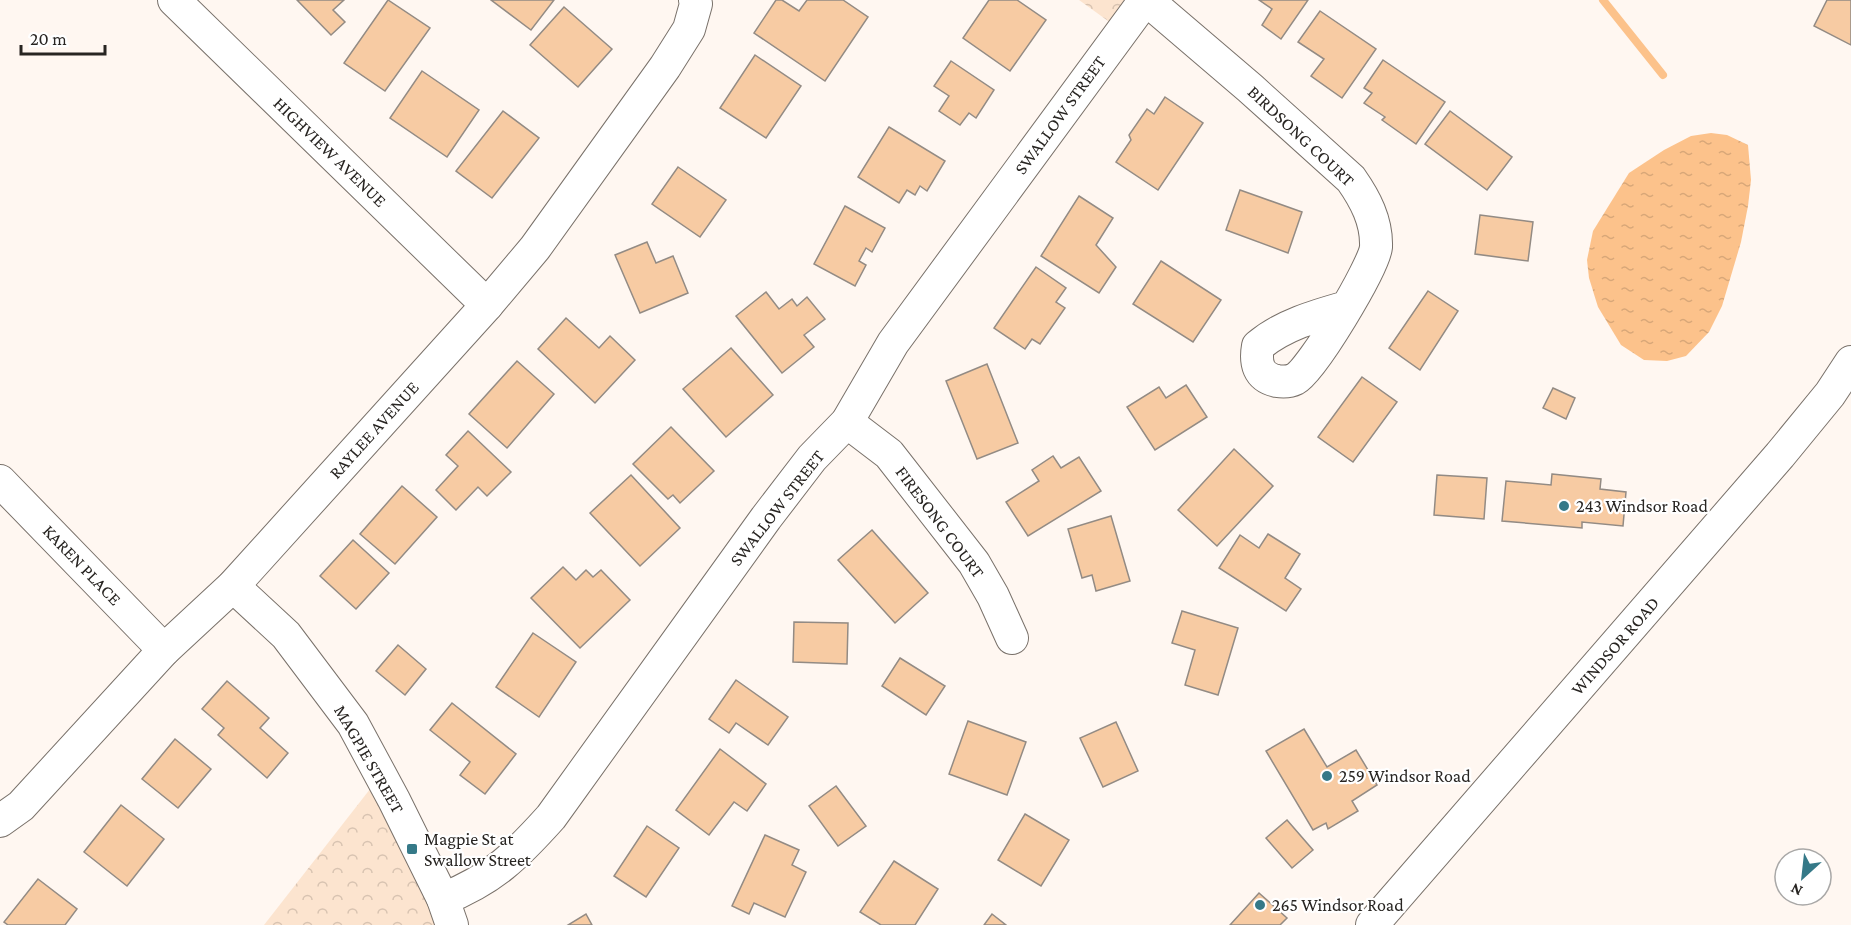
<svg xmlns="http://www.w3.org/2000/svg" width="1851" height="925" viewBox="0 0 1851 925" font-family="'Crimson Pro',serif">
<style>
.park{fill:url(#park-crowns)}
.water{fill:url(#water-ripples)}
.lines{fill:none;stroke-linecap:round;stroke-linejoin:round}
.stream{stroke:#fcc28b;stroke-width:8}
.building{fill:#f7cba3;stroke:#938b84;stroke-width:1.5}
.minor-casing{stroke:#79716a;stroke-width:34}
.minor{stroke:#fff;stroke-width:32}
.poi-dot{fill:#357988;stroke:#fff;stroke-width:2}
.labels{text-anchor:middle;stroke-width:4.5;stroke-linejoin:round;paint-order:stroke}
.street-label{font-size:18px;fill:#282522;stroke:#fff}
.poi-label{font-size:18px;fill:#282522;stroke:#fff;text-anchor:start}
</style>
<defs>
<pattern id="park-crowns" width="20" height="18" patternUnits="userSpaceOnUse" patternTransform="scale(1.5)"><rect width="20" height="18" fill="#fce4cf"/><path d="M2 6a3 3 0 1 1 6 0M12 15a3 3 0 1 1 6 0" fill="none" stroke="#d8c3b1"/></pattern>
<pattern id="water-ripples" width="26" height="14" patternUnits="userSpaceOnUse" patternTransform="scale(1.5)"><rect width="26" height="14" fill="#fcc28b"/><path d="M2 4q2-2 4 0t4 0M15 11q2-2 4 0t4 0" fill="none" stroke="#d8a778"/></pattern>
</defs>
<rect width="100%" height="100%" fill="#fff7f1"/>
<g class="park">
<path d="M1079 0H1145L1122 31Z"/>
<path d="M381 775 452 925H264Z"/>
</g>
<path class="water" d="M1711 133 1727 135 1748 145 1751 180 1748 206 1741 242 1722 306 1709 332 1686 356 1667 361 1644 360 1621 345 1598 307 1589 278 1587 260 1593 231 1629 173 1664 150 1691 136Z"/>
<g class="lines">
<path class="stream" d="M1603 0 1663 75"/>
</g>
<g class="building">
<path d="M297 0H344L333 10 345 22 331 35Z"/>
<path d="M388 0 430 28 385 91 344 63Z"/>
<path d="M491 0H554L531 30Z"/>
<path d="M776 0H782L799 11 807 0H843L868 17 825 81 754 33Z"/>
<path d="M989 0H1017L1046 20 1010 71 963 38Z"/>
<path d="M1259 0H1308L1281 39 1262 25 1272 9Z"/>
<path d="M1827 0H1851V45L1814 26Z"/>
<path d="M564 7 612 49 578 87 530 45Z"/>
<path d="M1320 11 1376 49 1342 98 1311 76 1324 59 1298 42Z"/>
<path d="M755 55 801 86 766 138 720 108Z"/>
<path d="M1383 60 1445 102 1416 144 1382 120 1385 117 1364 103 1372 93 1364 88Z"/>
<path d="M951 61 994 90 976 118 969 113 960 125 939 111 949 96 934 86Z"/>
<path d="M422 71 479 110 447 157 390 118Z"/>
<path d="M1165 97 1203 123 1158 190 1116 162 1131 140 1129 135 1147 109 1154 114Z"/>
<path d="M503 111 539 138 492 198 456 171Z"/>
<path d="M1450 111 1512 157 1487 190 1425 144Z"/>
<path d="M889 127 945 161 927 191 920 186 915 195 907 190 899 203 858 177Z"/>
<path d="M678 167 726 200 700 237 652 204Z"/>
<path d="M1240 190 1302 212 1288 253 1226 230Z"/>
<path d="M1079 196 1113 218 1096 245 1116 267 1099 293 1041 256Z"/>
<path d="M845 206 885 228 872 252 866 248 859 261 866 265 855 286 814 264Z"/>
<path d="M1480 215 1533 222 1528 261 1475 254Z"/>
<path d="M647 242 656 263 673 256 688 293 640 313 615 255Z"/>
<path d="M1161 261 1221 300 1193 342 1133 304Z"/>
<path d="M1036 267 1066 288 1056 302 1065 308 1040 344 1032 339 1025 349 994 328Z"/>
<path d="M1428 291 1458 311 1420 370 1389 348Z"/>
<path d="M766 292 779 309 792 299 797 306 807 297 825 319 804 335 814 347 782 373 736 316Z"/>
<path d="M566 318 599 348 610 336 635 360 595 403 538 349Z"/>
<path d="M731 348 773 395 726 437 683 389Z"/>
<path d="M517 361 554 394 507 448 469 414Z"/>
<path d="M987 364 1018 443 977 459 946 381Z"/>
<path d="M1362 377 1397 402 1353 462 1318 437Z"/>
<path d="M1186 385 1207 417 1155 450 1127 407 1159 387 1166 398Z"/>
<path d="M1553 388 1575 398 1566 419 1543 408Z"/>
<path d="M671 427 714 471 680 503 673 495 668 499 633 464Z"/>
<path d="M468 431 511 472 487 496 478 487 456 510 436 490 458 466 446 455Z"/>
<path d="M1234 449 1273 486 1217 546 1178 510Z"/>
<path d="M1053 456 1061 468 1079 457 1101 491 1028 536 1006 502 1039 481 1032 470Z"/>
<path d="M1552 474 1601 479 1600 489 1626 492 1623 526 1582 522V528L1502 521 1506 481 1551 485Z"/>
<path d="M631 475 680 528 640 566 590 513Z"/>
<path d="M1437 475 1487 478 1484 519 1434 515Z"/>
<path d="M402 486 437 517 395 564 360 534Z"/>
<path d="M1111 516 1130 581 1096 591 1092 575 1082 578 1068 529Z"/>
<path d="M872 530 928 593 895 623 838 560Z"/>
<path d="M1268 534 1300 554 1285 578 1301 589 1286 611 1219 568 1240 535 1259 548Z"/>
<path d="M353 540 389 573 356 609 320 576Z"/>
<path d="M563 567 576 580 586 570 593 577 601 570 630 600 580 648 531 598Z"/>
<path d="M1182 611 1238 628 1218 695 1185 685 1195 650 1172 643Z"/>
<path d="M794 622 848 623 847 664 793 662Z"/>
<path d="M533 633 576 662 539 717 496 687Z"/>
<path d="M398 645 426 669 405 695 376 671Z"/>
<path d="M900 658 945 686 926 715 882 686Z"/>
<path d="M736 680 788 717 768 745 736 723 729 733 709 719Z"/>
<path d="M227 681 269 718 260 728 288 753 267 778 218 735 224 728 202 709Z"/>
<path d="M452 703 516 754 485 794 460 775 470 762 430 730Z"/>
<path d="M968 721 1026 742 1007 795 949 774Z"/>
<path d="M1116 722 1138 771 1103 787 1080 738Z"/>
<path d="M1304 729 1327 767 1356 750 1377 785 1352 801 1358 811 1328 829 1326 823 1313 830 1266 751Z"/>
<path d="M175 739 211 769 178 808 142 779Z"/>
<path d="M720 749 766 784 747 811 734 802 709 835 676 810Z"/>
<path d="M836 786 866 826 838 846 809 806Z"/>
<path d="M121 805 164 839 127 886 84 852Z"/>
<path d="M1025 814 1069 840 1041 886 998 860Z"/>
<path d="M1287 820 1313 850 1292 868 1266 838Z"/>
<path d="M647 826 679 848 646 897 614 876Z"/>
<path d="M765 835 799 850 792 865 806 872 785 917 754 903 749 914 732 906Z"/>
<path d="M894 861 938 889 915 925H881L860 912Z"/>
<path d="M38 879 77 909 65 925H8L4 922Z"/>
<path d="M1259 893 1287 918 1280 925H1230Z"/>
<path d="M586 914 592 925H568Z"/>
<path d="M992 914 1006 925H984Z"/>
</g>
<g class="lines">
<defs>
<g id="minor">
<path d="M174 0 487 305"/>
<path d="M1147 0 1250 88 1351 179C1365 199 1377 221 1376 247 1374 267 1312 370 1295 379 1289 382 1283 382 1277 381 1258 377 1255 363 1258 346 1283 325 1315 316 1347 307"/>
<path d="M847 422 889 454 974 563 993 596 1012 638"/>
<path d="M0 481 164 650"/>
<path d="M233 586 286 635 353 724 394 800 443 899 452 925"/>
<path d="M0 821 21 806 164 650 233 586 487 305 535 248 665 67 689 29 696 4 695 0"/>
<path d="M443 899C493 879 516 856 551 817L766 518 812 458 847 422 893 343 1145 0"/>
<path d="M1372 925 1780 455 1830 394 1851 362"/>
</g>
</defs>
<use href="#minor" class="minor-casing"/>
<use href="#minor" class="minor"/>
</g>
<g class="poi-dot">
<circle cx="1564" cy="506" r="6"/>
<circle cx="1327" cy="776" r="6"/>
<rect x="406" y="843" width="12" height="12" rx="3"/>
<circle cx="1260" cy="905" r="6"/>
</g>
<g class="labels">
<g class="street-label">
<text transform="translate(1060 115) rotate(-54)" y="6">SWALLOW STREET</text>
<text transform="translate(1301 136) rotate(43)" y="6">BIRDSONG COURT</text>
<text transform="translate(330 152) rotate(44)" y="6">HIGHVIEW AVENUE</text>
<text transform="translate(374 430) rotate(-48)" y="6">RAYLEE AVENUE</text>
<text transform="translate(777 508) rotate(-52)" y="6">SWALLOW STREET</text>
<text transform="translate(940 522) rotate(53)" y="6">FIRESONG COURT</text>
<text transform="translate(82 565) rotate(46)" y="6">KAREN PLACE</text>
<text transform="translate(1615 646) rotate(-49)" y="6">WINDSOR ROAD</text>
<text transform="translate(369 759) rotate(60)" y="6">MAGPIE STREET</text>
</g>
<g class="poi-label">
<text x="1576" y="512">243 Windsor Road</text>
<text x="1339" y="782">259 Windsor Road</text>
<text x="424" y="845">Magpie St at<tspan x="424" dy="21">Swallow Street</tspan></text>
<text x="1272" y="911">265 Windsor Road</text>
</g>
</g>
<g transform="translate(1803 877) rotate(207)"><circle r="28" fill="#ffffff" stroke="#a9a8a7" stroke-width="1.5"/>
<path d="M0-4.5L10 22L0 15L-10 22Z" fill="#357988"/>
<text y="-9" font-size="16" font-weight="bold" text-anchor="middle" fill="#282522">N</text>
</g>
<path d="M21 45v9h84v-9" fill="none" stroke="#282522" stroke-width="3"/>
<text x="30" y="45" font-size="18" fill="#282522" stroke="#ffffff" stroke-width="4.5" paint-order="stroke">20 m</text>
</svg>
